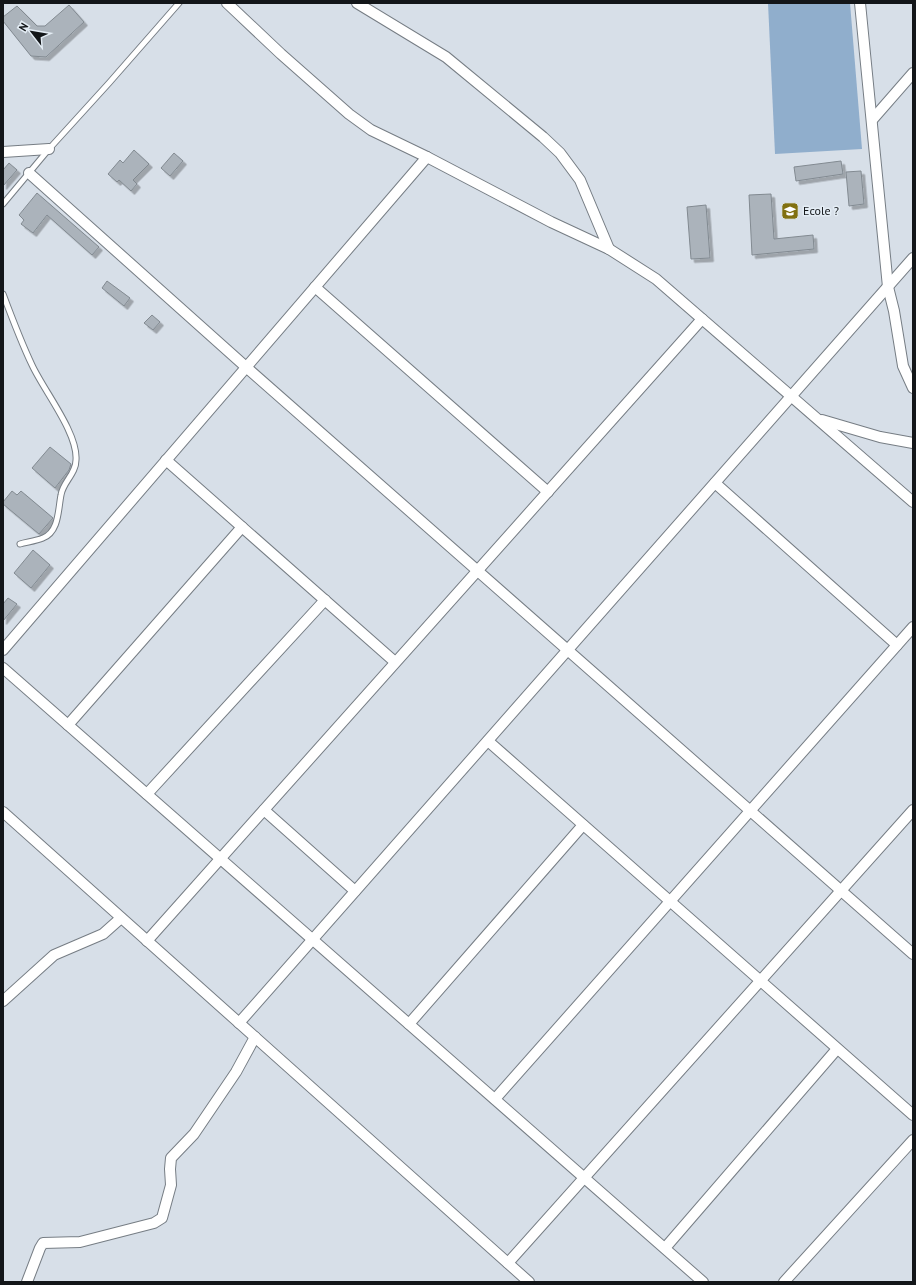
<svg xmlns="http://www.w3.org/2000/svg" width="916" height="1285" viewBox="0 0 916 1285" font-family="'PT Sans',sans-serif">
<style>
.forest{fill:#90aecc}
.building{fill:#abb3bb;stroke:#828a91;filter:url(#shadow)}
.lines{fill:none;stroke-linecap:round;stroke-linejoin:round}
.service-casing{stroke:#767d84;stroke-width:7}
.minor-casing{stroke:#767d84;stroke-width:12}
.service{stroke:#fff;stroke-width:5}
.minor{stroke:#fff;stroke-width:10}
.labels{text-anchor:middle;stroke-width:3;stroke-linejoin:round;paint-order:stroke}
.poi-label{font-size:12px;fill:#131619;stroke:#e4edf5;text-anchor:start}
</style>
<defs>
<filter id="shadow"><feDropShadow dx="3.5" dy="3.5" stdDeviation="0" flood-color="#0004"/></filter>
</defs>
<rect width="100%" height="100%" fill="#d7dfe8"/>
<path class="forest" d="M768 3H850L862 149 775 154Z"/>
<g class="building">
<path d="M69 5 84 22 46 57 31 56 3 21V17L17 6 37 26H45Z"/>
<path d="M134 150 149 164 133 180 137 184 131 191 119 180 117 182 108 174 120 160 123 163Z"/>
<path d="M174 153 183 161 170 176 161 168Z"/>
<path d="M841 161 843 174 796 181 794 167Z"/>
<path d="M9 163 17 170 3 186V170Z"/>
<path d="M861 171 864 204 849 206 846 172Z"/>
<path d="M37 193 99 247 92 255 47 215 33 233 21 224 24 220 19 215Z"/>
<path d="M771 194 774 239 813 235 814 249 752 255 749 195Z"/>
<path d="M706 205 710 258 691 259 687 207Z"/>
<path d="M107 281 130 298 124 306 102 288Z"/>
<path d="M152 315 160 322 153 330 144 323Z"/>
<path d="M50 447 71 464 69 470 55 488 32 468Z"/>
<path d="M12 491 17 495 21 491 53 518 39 534 3 504V502Z"/>
<path d="M33 550 50 565 31 588 14 573Z"/>
<path d="M8 598 17 604 3 621V604Z"/>
</g>
<g class="lines">
<defs>
<g id="service">
<path d="M3 204 49 149 109 83 179 3"/>
<path d="M3 294C12 318 21 342 32 365 44 391 78 433 76 460 76 474 63 482 61 495 58 510 59 532 43 538 36 541 27 542 20 544"/>
</g>
<g id="minor">
<path d="M227 3 281 54 349 114 371 130 427 157 551 222 609 249 656 279 913 502"/>
<path d="M357 3 446 57 543 137 560 153 580 180 609 249"/>
<path d="M860 3 888 287 894 311 903 366 913 388"/>
<path d="M872 120 913 73"/>
<path d="M3 152 49 149"/>
<path d="M29 173 246 367 913 954"/>
<path d="M315 287 548 492"/>
<path d="M822 420 880 437 913 443"/>
<path d="M166 460 395 662"/>
<path d="M715 483 897 645"/>
<path d="M3 650 427 157"/>
<path d="M3 668 703 1282"/>
<path d="M68 725 242 527"/>
<path d="M488 741 913 1115"/>
<path d="M147 794 325 600"/>
<path d="M264 810 355 891"/>
<path d="M3 812 529 1282"/>
<path d="M147 941 702 319"/>
<path d="M3 1001 54 955 103 934 121 918"/>
<path d="M239 1023 913 258"/>
<path d="M409 1024 583 825"/>
<path d="M495 1099 913 627"/>
<path d="M665 1248 837 1049"/>
<path d="M508 1263 913 810"/>
<path d="M27 1282 40 1248 43 1243 80 1242 154 1223 162 1218 171 1185 170 1169 171 1158 194 1134 236 1072 255 1037"/>
<path d="M784 1282 913 1140"/>
</g>
</defs>
<use href="#service" class="service-casing"/>
<use href="#minor" class="minor-casing"/>
<use href="#service" class="service"/>
<use href="#minor" class="minor"/>
</g>
<defs>
<symbol id="school-square" viewBox="-11 -11 22 22"><rect x="-9" y="-9" width="18" height="18" rx="4" fill="#81700f" stroke="#e4edf5"/><path d="M0-5L7-2L0 1L-7-2ZM-4 1L0 2.5L4 1V4Q0 6-4 4Z" fill="#fff"/></symbol>
</defs>
<g fill-rule="evenodd">
<use href="#school-square" x="780" y="201" width="20" height="20"/>
</g>
<g class="labels">
<g class="poi-label">
<text x="803" y="215">Ecole ?</text>
</g>
</g>
<rect width="916" height="1285" fill="none" stroke="#131619" stroke-width="8"/>
<g transform="translate(32 32) rotate(301)" stroke="#e4edf5" stroke-width="3" paint-order="stroke">
<path d="M0-3L7 15L0 10L-7 15Z" fill="#131619"/>
<text y="-6" font-size="11" font-weight="bold" text-anchor="middle" fill="#131619">N</text>
</g>
</svg>
